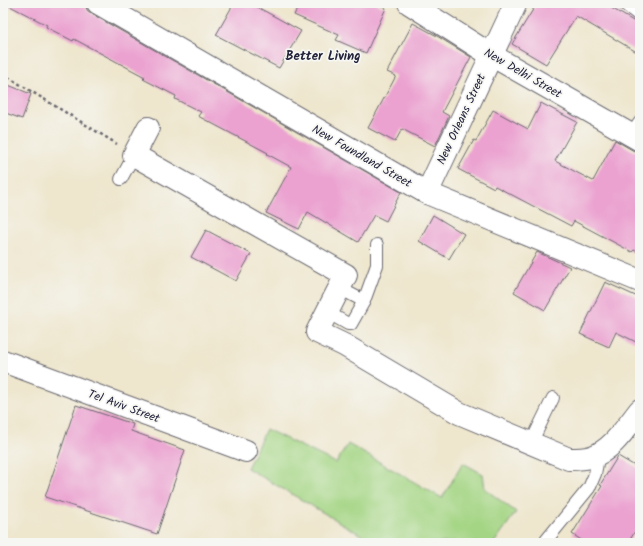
<svg xmlns="http://www.w3.org/2000/svg" width="643" height="546" viewBox="0 0 643 546" font-family="Kalam,sans-serif">
<style>
.green{fill:#a4d584;stroke:#637c60}
.building{fill:#eba2d0}
.lines{fill:none;stroke-linecap:round;stroke-linejoin:round}
.service-casing{stroke:#69676e;stroke-width:14}
.minor-casing{stroke:#69676e;stroke-width:24}
.path{stroke:#69676e;stroke-width:2.5;stroke-dasharray:3 3;stroke-linecap:butt}
.service{stroke:#fff;stroke-width:12}
.minor{stroke:#fff;stroke-width:22}
.labels{text-anchor:middle;stroke-width:3.5;stroke-linejoin:round;paint-order:stroke}
.street-label{font-size:12px;fill:#22223b;stroke:#f6f6f2}
.neighbourhood-label{font-size:13px;font-weight:bold;fill:#22223b;stroke:#f6f6f2}
</style>
<rect width="100%" height="100%" fill="#f6f6f2"/>
<filter id="ink" filterUnits="userSpaceOnUse"><feTurbulence type="fractalNoise" baseFrequency=".025" numOctaves="2"/><feDisplacementMap in="SourceGraphic" scale="8" xChannelSelector="R" yChannelSelector="G"/><feConvolveMatrix kernelMatrix="1 2 1 2 8 2 1 2 1" color-interpolation-filters="sRGB"/></filter>
<filter id="wash" filterUnits="userSpaceOnUse"><feTurbulence type="fractalNoise" baseFrequency=".012" numOctaves="4" result="noise"/><feDisplacementMap in="SourceGraphic" scale="16" xChannelSelector="R" yChannelSelector="G"/><feGaussianBlur stdDeviation="0.9" result="paint"/><feColorMatrix in="noise" values="0 0 0 0 0 0 0 0 0 0 0 0 0 0 0 0 0 1.4 0 .05"/><feComposite in="paint" operator="in"/></filter>
<g filter="url(#wash)">
<rect width="100%" height="100%" fill="#eee6cd"/>
<path class="green" d="M266 429 336 463 348 444 442 498 463 463 483 474 485 489 516 512 494 543H375L247 468Z"/>
<g id="blocks">
<g class="building">
<path d="M4 3H85L87 10 92 14 401 192 386 221 374 215 358 242 308 212 299 229 266 213 291 167 267 154 268 153 198 116 201 112 175 99 176 96 143 79 145 77 74 39 73 41 46 27 47 25Z"/>
<path d="M234 3H250L301 31 279 68 216 35Z"/>
<path d="M300 3H376L386 8 366 53 336 40 339 35 294 15Z"/>
<path d="M537 3H603L640 25V54L576 16 546 64 512 44Z"/>
<path d="M413 23 437 36 471 57 442 112 449 116 435 146 402 129 395 142 368 128 396 76 387 72Z"/>
<path d="M3 83 31 94 22 119 3 112Z"/>
<path d="M541 103 577 122 555 161 593 181 615 140 634 151 640 152V253L634 250 632 252 574 221 571 226 495 186 494 188 458 169 474 140 476 141 493 110 528 129Z"/>
<path d="M433 215 464 234 449 259 419 241Z"/>
<path d="M206 230 251 254 236 281 191 257Z"/>
<path d="M537 252 570 267 545 310 514 292Z"/>
<path d="M605 282 640 298V344L616 332 609 347 580 334Z"/>
<path d="M76 405 133 424 131 431 185 450 157 534 45 497Z"/>
<path d="M618 456 640 469V523L628 543H586L572 534 602 486 600 485Z"/>
</g>
</g>
</g>
<g filter="url(#ink)">
<use href="#blocks" fill-opacity="0" stroke="#69676e" stroke-width="1"/>
<g class="lines">
<defs>
<g id="service">
<path d="M623 3 640 16"/>
<path d="M631 135 640 122"/>
<path d="M121 179 134 155"/>
<path d="M364 301 377 265V245"/>
<path d="M327 312 348 324H351L364 301 339 288"/>
<path d="M531 443 553 398"/>
<path d="M544 543 589 488 595 474 599 453"/>
</g>
<g id="minor">
<path d="M98 3 427 193 640 281"/>
<path d="M409 3 491 55 640 140"/>
<path d="M148 128 134 155 346 275 317 332 344 345 459 413 569 459C576 459 584 459 591 457 612 451 627 426 640 410"/>
<path d="M427 193 516 3"/>
<path d="M3 361 246 451"/>
</g>
</defs>
<use href="#service" class="service-casing"/>
<use href="#minor" class="minor-casing"/>
<path class="path" d="M3 74 117 144"/>
<use href="#service" class="service"/>
<use href="#minor" class="minor"/>
</g>
</g>
<g class="labels">
<g class="street-label">
<text transform="translate(523 73) rotate(30)" y="4">New Delhi Street</text>
<text transform="translate(461 119) rotate(-65)" y="4">New Orleans Street</text>
<text transform="translate(362 156) rotate(30)" y="4">New Foundland Street</text>
<text transform="translate(124 406) rotate(20)" y="4">Tel Aviv Street</text>
</g>
<g class="neighbourhood-label">
<text x="323" y="60">Better Living</text>
</g>
</g>
<rect width="643" height="546" fill="none" stroke="#f6f6f2" stroke-width="16"/>
</svg>
